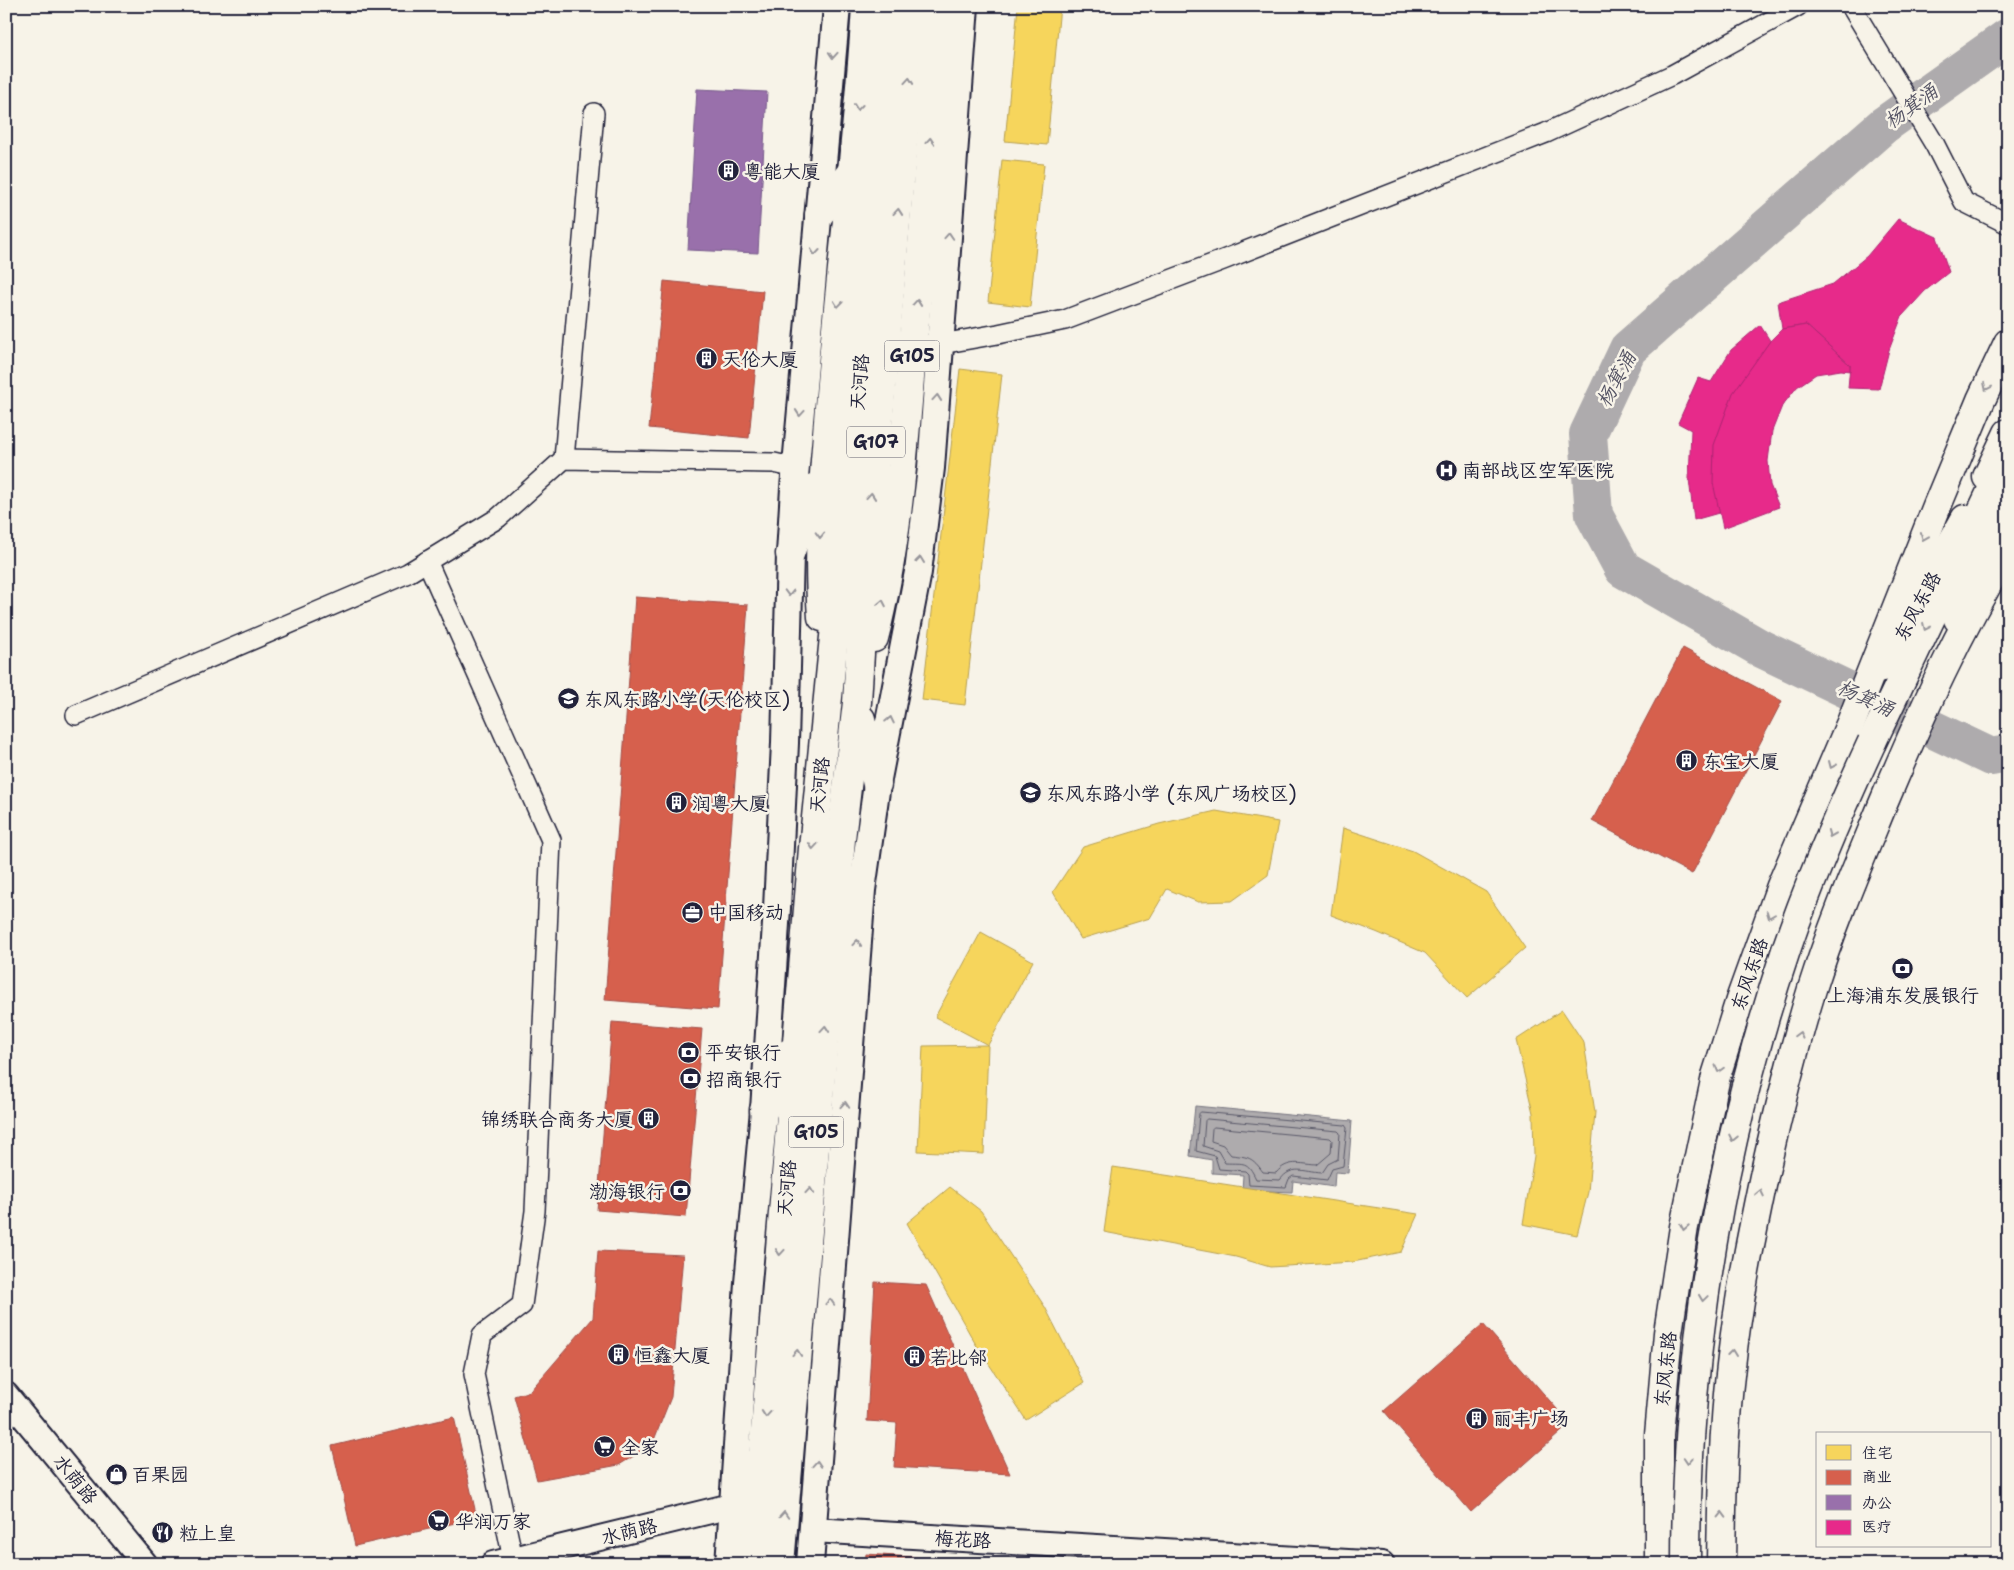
<svg xmlns="http://www.w3.org/2000/svg" width="2014" height="1570" viewBox="0 0 2014 1570" font-family="'Shantell Sans','LXGW WenKai TC',sans-serif">
<style>
.water{fill:#aeabad;stroke:#76747f}
.homes{fill:#f6d55c;stroke:#b69f52}
.shops{fill:#d6604d;stroke:#a04d48}
.offices{fill:#9970ab;stroke:#755989}
.health{fill:#e7298a;stroke:#ac2772}
.lines{fill:none;stroke-linecap:round;stroke-linejoin:round}
.shore{stroke:#5a5969;stroke-width:1}
.river{stroke:#aeabad;stroke-width:38}
.minor-casing{stroke:#22223b;stroke-width:22}
.tertiary-casing{stroke:#22223b;stroke-width:28}
.secondary-casing{stroke:#22223b;stroke-width:30}
.primary-casing{stroke:#22223b;stroke-width:31}
.trunk-casing{stroke:#22223b;stroke-width:31}
.minor{stroke:#f7f3e8;stroke-width:19}
.tertiary{stroke:#f7f3e8;stroke-width:24}
.secondary{stroke:#f7f3e8;stroke-width:26}
.primary{stroke:#f7f3e8;stroke-width:28}
.trunk{stroke:#f7f3e8;stroke-width:28}
.trunk-bridge-casing{stroke:#22223b;stroke-width:31;stroke-linecap:butt}
.trunk-bridge{stroke:#f7f3e8;stroke-width:28}
.oneway{stroke:#97959a}
.labels{text-anchor:middle;stroke-width:5;stroke-linejoin:round;paint-order:stroke}
.shield{fill:#f7f3e8;stroke:#62616f;stroke-width:1}
.shield-label{font-size:18px;font-weight:bold;fill:#22223b}
.poi-label{font-size:19px;fill:#22223b;stroke:#f7f3e8;text-anchor:start}
.street-label{font-size:19px;fill:#22223b;stroke:#f7f3e8}
.water-label{font-size:20px;font-style:italic;fill:#535263;stroke:#f7f3e8}
</style>
<rect width="100%" height="100%" fill="#f7f3e8"/>
<filter id="ink" filterUnits="userSpaceOnUse"><feTurbulence type="fractalNoise" baseFrequency=".02" numOctaves="2"/><feDisplacementMap in="SourceGraphic" scale="10" xChannelSelector="R" yChannelSelector="G"/><feConvolveMatrix kernelMatrix="1 2 1 2 8 2 1 2 1" color-interpolation-filters="sRGB"/></filter>
<g filter="url(#ink)">
<path class="water" d="M1195 1106 1352 1121 1348 1173 1335 1172 1334 1187 1293 1181 1292 1192 1242 1190 1243 1175 1212 1173V1160L1190 1156Z"/>
<g class="homes">
<path d="M1018 6H1060L1047 145 1005 141Z"/>
<path d="M1002 160 1044 164 1030 307 988 302Z"/>
<path d="M960 369 1002 374 965 705 922 700Z"/>
<path d="M649 612 732 619 704 993 621 987Z"/>
<path d="M1216 811 1278 822 1268 875 1232 901 1198 902 1167 889 1150 918 1081 939 1053 892 1083 847 1159 824Z"/>
<path d="M1343 828 1413 851 1486 892 1525 948 1467 998 1425 953 1376 932 1331 915Z"/>
<path d="M981 932 1033 961 988 1045 935 1017Z"/>
<path d="M1562 1010 1584 1043 1595 1112 1588 1192 1577 1235 1523 1224 1534 1156 1533 1113 1516 1040Z"/>
<path d="M988 1045 984 1154 918 1151 923 1046Z"/>
<path d="M1113 1167 1418 1214 1401 1252 1353 1262 1270 1267 1236 1257 1104 1232Z"/>
<path d="M950 1187 981 1211 1045 1307 1084 1383 1026 1420 975 1343 907 1223Z"/>
</g>
<g class="shops">
<path d="M664 281 763 291 749 438 649 428Z"/>
<path d="M635 597 748 605 718 1009 605 1000Z"/>
<path d="M1683 648 1782 701 1692 874 1592 821Z"/>
<path d="M612 1022 702 1029 686 1217 597 1210Z"/>
<path d="M598 1251 683 1255 671 1397 652 1445 619 1465 537 1480 514 1396 530 1391 593 1318Z"/>
<path d="M875 1282 926 1285 1010 1474 894 1467 897 1423 867 1421Z"/>
<path d="M1483 1324 1570 1424 1471 1512 1384 1411Z"/>
<path d="M454 1417 477 1518 355 1546 332 1446Z"/>
<path d="M866 1554 956 1560V1564H865Z"/>
</g>
<path class="offices" d="M697 89 767 92 758 253 688 250Z"/>
<g class="health">
<path d="M1898 219 1937 237 1949 272 1925 291 1902 316 1889 350 1879 389 1848 388 1850 365 1806 325 1782 329 1778 302 1833 284 1867 256Z"/>
<path d="M1760 325 1783 361 1751 412 1741 442 1735 471 1740 507 1694 520 1689 479 1691 430 1678 423 1698 378 1711 382 1731 350Z"/>
<path d="M1806 325 1850 365V371L1841 370 1816 374 1797 387 1782 406 1772 431 1768 461 1770 485 1779 507 1723 528 1713 483 1714 445 1733 393 1770 341 1782 329Z"/>
</g>
<g class="lines">
<g class="shore">
<path d="M1201 1112 1345 1125 1347 1128 1343 1166 1332 1169 1327 1180 1293 1176 1289 1179 1286 1187 1249 1185 1248 1174 1245 1171 1219 1169 1215 1156 1196 1151 1199 1114Z"/>
<path d="M1207 1119 1338 1131 1340 1133 1338 1159 1328 1164 1322 1173C1304 1172 1292 1164 1280 1180L1256 1179C1247 1160 1245 1164 1225 1163L1218 1151 1203 1146 1205 1121Z"/>
<path d="M1214 1127 1330 1138 1332 1140 1331 1153 1317 1165C1300 1164 1288 1159 1276 1173L1263 1172C1252 1157 1249 1157 1231 1155L1223 1145 1211 1141 1212 1129Z"/>
</g>
<g class="river">
<path d="M1905 717 1762 649 1623 569 1594 515 1588 434 1628 349 1884 125 2008 37"/>
<path d="M1930 728 1991 757 2008 754"/>
</g>
<defs>
<g id="minor">
<path d="M1851 6 1935 145 1964 202 2008 224"/>
<path d="M930 344H941L998 334 1065 320 1223 260 1546 133 1672 75 1798 6"/>
<path d="M564 459 594 113"/>
<path d="M427 561 551 840 535 1211 522 1305 482 1335 474 1374 513 1559"/>
<path d="M76 715 408 573 498 518 564 459 774 463 796 468"/>
</g>
<g id="tertiary">
<path d="M6 1395 145 1564"/>
<path d="M813 1530 1382 1564"/>
<path d="M493 1564 735 1505"/>
</g>
<g id="secondary">
<path d="M729 1564 748 1283 764 1110 777 908 785 743 790 554 794 488 837 6"/>
<path d="M810 1564 862 890 877 784 918 572 931 468 965 6"/>
</g>
<g id="primary">
<path d="M1987 477 2008 433"/>
<path d="M1958 619 2008 500"/>
<path d="M1882 667 1965 519"/>
</g>
<g id="trunk">
<path d="M819 215 851 172"/>
<path d="M790 554 813 488"/>
<path d="M822 617C817 551 823 486 828 421 838 282 858 145 866 6"/>
<path d="M874 638C898 545 904 449 912 353 923 238 933 122 940 6"/>
<path d="M861 719 877 784"/>
<path d="M1872 742 2008 456"/>
<path d="M764 1110 789 1053"/>
<path d="M735 1505 757 1463"/>
<path d="M754 1564 813 848 850 476 891 6"/>
<path d="M780 1564 841 839 857 702 864 589 915 6"/>
<path d="M1659 1564V1435L1668 1333 1684 1227 1716 1076 1740 1000 1781 886 1852 720 1937 506 1981 400 2008 343"/>
<path d="M1721 1564C1722 1498 1723 1431 1731 1366 1738 1302 1751 1238 1764 1176 1778 1113 1793 1050 1812 989 1832 926 1858 865 1883 804 1920 716 1959 630 2008 549"/>
</g>
</defs>
<use href="#minor" class="minor-casing"/>
<use href="#tertiary" class="tertiary-casing"/>
<use href="#secondary" class="secondary-casing"/>
<use href="#primary" class="primary-casing"/>
<use href="#trunk" class="trunk-casing"/>
<use href="#minor" class="minor"/>
<use href="#tertiary" class="tertiary"/>
<use href="#secondary" class="secondary"/>
<use href="#primary" class="primary"/>
<use href="#trunk" class="trunk"/>
<defs>
<path id="trunk-bridge" d="M1686 1564C1686 1353 1720 1146 1787 947 1811 877 1841 809 1872 742"/>
</defs>
<use href="#trunk-bridge" class="trunk-bridge-casing"/>
<use href="#trunk-bridge" class="trunk-bridge"/>
</g>
<defs><path id="oneway-chevron" d="M-2-3.5L2.5 0L-2 3.5" fill="none" stroke-width="1.6" stroke-linecap="round" stroke-linejoin="round" transform="scale(1.25)"/></defs>
<g class="oneway">
<use href="#oneway-chevron" transform="translate(833 55) rotate(94)"/>
<use href="#oneway-chevron" transform="translate(909 81) rotate(-85)"/>
<use href="#oneway-chevron" transform="translate(858 107) rotate(96)"/>
<use href="#oneway-chevron" transform="translate(930 141) rotate(-86)"/>
<use href="#oneway-chevron" transform="translate(898 212) rotate(-85)"/>
<use href="#oneway-chevron" transform="translate(949 236) rotate(-86)"/>
<use href="#oneway-chevron" transform="translate(815 252) rotate(96)"/>
<use href="#oneway-chevron" transform="translate(917 303) rotate(-85)"/>
<use href="#oneway-chevron" transform="translate(838 304) rotate(96)"/>
<use href="#oneway-chevron" transform="translate(1987 387) rotate(115)"/>
<use href="#oneway-chevron" transform="translate(937 398) rotate(-85)"/>
<use href="#oneway-chevron" transform="translate(800 413) rotate(95)"/>
<use href="#oneway-chevron" transform="translate(871 496) rotate(-85)"/>
<use href="#oneway-chevron" transform="translate(820 535) rotate(91)"/>
<use href="#oneway-chevron" transform="translate(1924 537) rotate(112)"/>
<use href="#oneway-chevron" transform="translate(920 560) rotate(-83)"/>
<use href="#oneway-chevron" transform="translate(789 593) rotate(91)"/>
<use href="#oneway-chevron" transform="translate(882 603) rotate(-79)"/>
<use href="#oneway-chevron" transform="translate(1926 627) rotate(115)"/>
<use href="#oneway-chevron" transform="translate(890 720) rotate(-78)"/>
<use href="#oneway-chevron" transform="translate(1832 765) rotate(114)"/>
<use href="#oneway-chevron" transform="translate(1831 834) rotate(112)"/>
<use href="#oneway-chevron" transform="translate(813 846) rotate(95)"/>
<use href="#oneway-chevron" transform="translate(1770 915) rotate(111)"/>
<use href="#oneway-chevron" transform="translate(857 943) rotate(-85)"/>
<use href="#oneway-chevron" transform="translate(825 1029) rotate(-85)"/>
<use href="#oneway-chevron" transform="translate(1799 1035) rotate(-74)"/>
<use href="#oneway-chevron" transform="translate(1719 1069) rotate(106)"/>
<use href="#oneway-chevron" transform="translate(845 1105) rotate(-86)"/>
<use href="#oneway-chevron" transform="translate(1733 1138) rotate(102)"/>
<use href="#oneway-chevron" transform="translate(810 1191) rotate(-85)"/>
<use href="#oneway-chevron" transform="translate(1760 1193) rotate(-78)"/>
<use href="#oneway-chevron" transform="translate(1684 1227) rotate(100)"/>
<use href="#oneway-chevron" transform="translate(780 1252) rotate(95)"/>
<use href="#oneway-chevron" transform="translate(1703 1298) rotate(98)"/>
<use href="#oneway-chevron" transform="translate(830 1302) rotate(-86)"/>
<use href="#oneway-chevron" transform="translate(797 1353) rotate(-85)"/>
<use href="#oneway-chevron" transform="translate(1732 1353) rotate(-83)"/>
<use href="#oneway-chevron" transform="translate(766 1414) rotate(95)"/>
<use href="#oneway-chevron" transform="translate(1688 1460) rotate(94)"/>
<use href="#oneway-chevron" transform="translate(817 1464) rotate(-86)"/>
<use href="#oneway-chevron" transform="translate(784 1515) rotate(-86)"/>
<use href="#oneway-chevron" transform="translate(1722 1515) rotate(-89)"/>
</g>
</g>
<defs>
<symbol id="building-disc" viewBox="-11 -11 22 22"><circle r="9.5" fill="#22223b" stroke="#f7f3e8"/><path d="M-4-6H4V6H1V3H-1V6H-4ZM-2.5-4.3h1.7v1.8h-1.7ZM.8-4.3h1.7v1.8H.8ZM-2.5-1h1.7V.8h-1.7ZM.8-1h1.7V.8H.8Z" fill="#fff"/></symbol>
<symbol id="hospital-disc" viewBox="-11 -11 22 22"><circle r="9.5" fill="#22223b" stroke="#f7f3e8"/><path d="M-5-5h3v3.5h4V-5h3V5h-3V1.5h-4V5h-3Z" fill="#fff"/></symbol>
<symbol id="school-disc" viewBox="-11 -11 22 22"><circle r="9.5" fill="#22223b" stroke="#f7f3e8"/><path d="M0-5L7-2L0 1L-7-2ZM-4 1L0 2.5L4 1V4Q0 6-4 4Z" fill="#fff"/></symbol>
<symbol id="office-disc" viewBox="-11 -11 22 22"><circle r="9.5" fill="#22223b" stroke="#f7f3e8"/><path d="M-6-3h4V-5.5h4V-3h4V5H-6ZM-1-4.5V-3h2v-1.5ZM-6 0V1H6V0Z" fill="#fff"/></symbol>
<symbol id="bank-disc" viewBox="-11 -11 22 22"><circle r="9.5" fill="#22223b" stroke="#f7f3e8"/><path d="M-6-4H6V4H-6ZM0-2.3a2.3 2.3 0 1 0 0 4.6a2.3 2.3 0 1 0 0-4.6Z" fill="#fff"/></symbol>
<symbol id="supermarket-disc" viewBox="-11 -11 22 22"><circle r="9.5" fill="#22223b" stroke="#f7f3e8"/><path d="M-6-5.5h2.5l.6 2H6L4.5 2H-2.5L-4.4-4H-6ZM-1.5 3.2a1.3 1.3 0 1 0 .1 0ZM3 3.2a1.3 1.3 0 1 0 .1 0Z" fill="#fff"/></symbol>
<symbol id="shop-disc" viewBox="-11 -11 22 22"><circle r="9.5" fill="#22223b" stroke="#f7f3e8"/><path d="M-5-2.5h2.3a2.7 3.5 0 0 1 5.4 0H5L5.5 6h-11ZM-1.5-2.5h3a1.5 2.3 0 0 0-3 0Z" fill="#fff"/></symbol>
<symbol id="restaurant-disc" viewBox="-11 -11 22 22"><circle r="9.5" fill="#22223b" stroke="#f7f3e8"/><path d="M-5-6h1v4h1v-4h1v4h1v-4h1v5L-1.5 .5V6h-2V.5L-5-1ZM5-6V6H3V1.5H1.5Q1.5-4 5-6Z" fill="#fff"/></symbol>
</defs>
<g fill-rule="evenodd">
<use href="#building-disc" x="716" y="158" width="25" height="25"/>
<use href="#building-disc" x="694" y="346" width="25" height="25"/>
<use href="#hospital-disc" x="1434" y="458" width="25" height="25"/>
<use href="#school-disc" x="556" y="686" width="25" height="25"/>
<use href="#building-disc" x="1674" y="748" width="25" height="25"/>
<use href="#school-disc" x="1018" y="780" width="25" height="25"/>
<use href="#building-disc" x="664" y="790" width="25" height="25"/>
<use href="#office-disc" x="680" y="900" width="25" height="25"/>
<use href="#bank-disc" x="1890" y="956" width="25" height="25"/>
<use href="#bank-disc" x="676" y="1040" width="25" height="25"/>
<use href="#bank-disc" x="678" y="1066" width="25" height="25"/>
<use href="#building-disc" x="636" y="1106" width="25" height="25"/>
<use href="#bank-disc" x="668" y="1178" width="25" height="25"/>
<use href="#building-disc" x="606" y="1342" width="25" height="25"/>
<use href="#building-disc" x="902" y="1344" width="25" height="25"/>
<use href="#building-disc" x="1464" y="1406" width="25" height="25"/>
<use href="#supermarket-disc" x="592" y="1434" width="25" height="25"/>
<use href="#shop-disc" x="104" y="1462" width="25" height="25"/>
<use href="#supermarket-disc" x="426" y="1508" width="25" height="25"/>
<use href="#restaurant-disc" x="150" y="1520" width="25" height="25"/>
</g>
<g class="labels">
<g class="shield">
<rect x="884.5" y="340.5" width="55" height="31" rx="4"/>
<rect x="847" y="426.5" width="58" height="31" rx="4"/>
<rect x="788.5" y="1116.5" width="55" height="31" rx="4"/>
</g>
<g class="shield-label">
<text x="912" y="362">G105</text>
<text x="876" y="448">G107</text>
<text x="816" y="1138">G105</text>
</g>
<g class="poi-label">
<text x="744" y="178">粤能大厦</text>
<text x="722" y="366">天伦大厦</text>
<text x="1462" y="477">南部战区空军医院</text>
<text x="584" y="706">东风东路小学(天伦校区)</text>
<text x="1703" y="768">东宝大厦</text>
<text x="1046" y="800">东风东路小学 (东风广场校区)</text>
<text x="692" y="810">润粤大厦</text>
<text x="708" y="919">中国移动</text>
<text x="1903" y="1002" text-anchor="middle">上海浦东发展银行</text>
<text x="705" y="1059">平安银行</text>
<text x="706" y="1086">招商银行</text>
<text x="633" y="1126" text-anchor="end">锦绣联合商务大厦</text>
<text x="665" y="1198" text-anchor="end">渤海银行</text>
<text x="634" y="1362">恒鑫大厦</text>
<text x="930" y="1364">若比邻</text>
<text x="1493" y="1425">丽丰广场</text>
<text x="621" y="1454">全家</text>
<text x="132" y="1481">百果园</text>
<text x="455" y="1528">华润万家</text>
<text x="179" y="1540">粒上皇</text>
</g>
<g class="street-label">
<text transform="translate(859 382) rotate(-85)" y="7">天河路</text>
<text transform="translate(1917 606) rotate(-61)" y="7">东风东路</text>
<text transform="translate(819 785) rotate(-84)" y="7">天河路</text>
<text transform="translate(1749 974) rotate(-71)" y="7">东风东路</text>
<text transform="translate(786 1188) rotate(-85)" y="7">天河路</text>
<text transform="translate(1665 1369) rotate(-84)" y="7">东风东路</text>
<text transform="translate(76 1479) rotate(51)" y="7">水荫路</text>
<text transform="translate(629 1531) rotate(-14)" y="7">水荫路</text>
<text transform="translate(963 1539) rotate(3)" y="7">梅花路</text>
</g>
<g class="water-label">
<text transform="translate(1911 106) rotate(-36)" y="7">杨箕涌</text>
<text transform="translate(1616 379) rotate(-62)" y="7">杨箕涌</text>
<text transform="translate(1866 698) rotate(25)" y="7">杨箕涌</text>
</g>
</g>
<rect width="2014" height="1570" fill="none" stroke="#f7f3e8" stroke-width="25"/>
<rect x="12" y="12" width="1989" height="1545" fill="none" stroke="#22223b" stroke-width="2" filter="url(#ink)"/>
<rect x="1816" y="1432" width="175" height="115" fill="#f7f3e8" stroke="#a29fa3"/>
<rect x="1826" y="1445" width="25" height="15" fill="#f6d55c" stroke="#a29fa3"/>
<text x="1862" y="1458" font-size="15" fill="#22223b">住宅</text>
<rect x="1826" y="1470" width="25" height="15" fill="#d6604d" stroke="#a29fa3"/>
<text x="1862" y="1482" font-size="15" fill="#22223b">商业</text>
<rect x="1826" y="1495" width="25" height="15" fill="#9970ab" stroke="#a29fa3"/>
<text x="1862" y="1508" font-size="15" fill="#22223b">办公</text>
<rect x="1826" y="1520" width="25" height="15" fill="#e7298a" stroke="#a29fa3"/>
<text x="1862" y="1532" font-size="15" fill="#22223b">医疗</text>
</svg>
